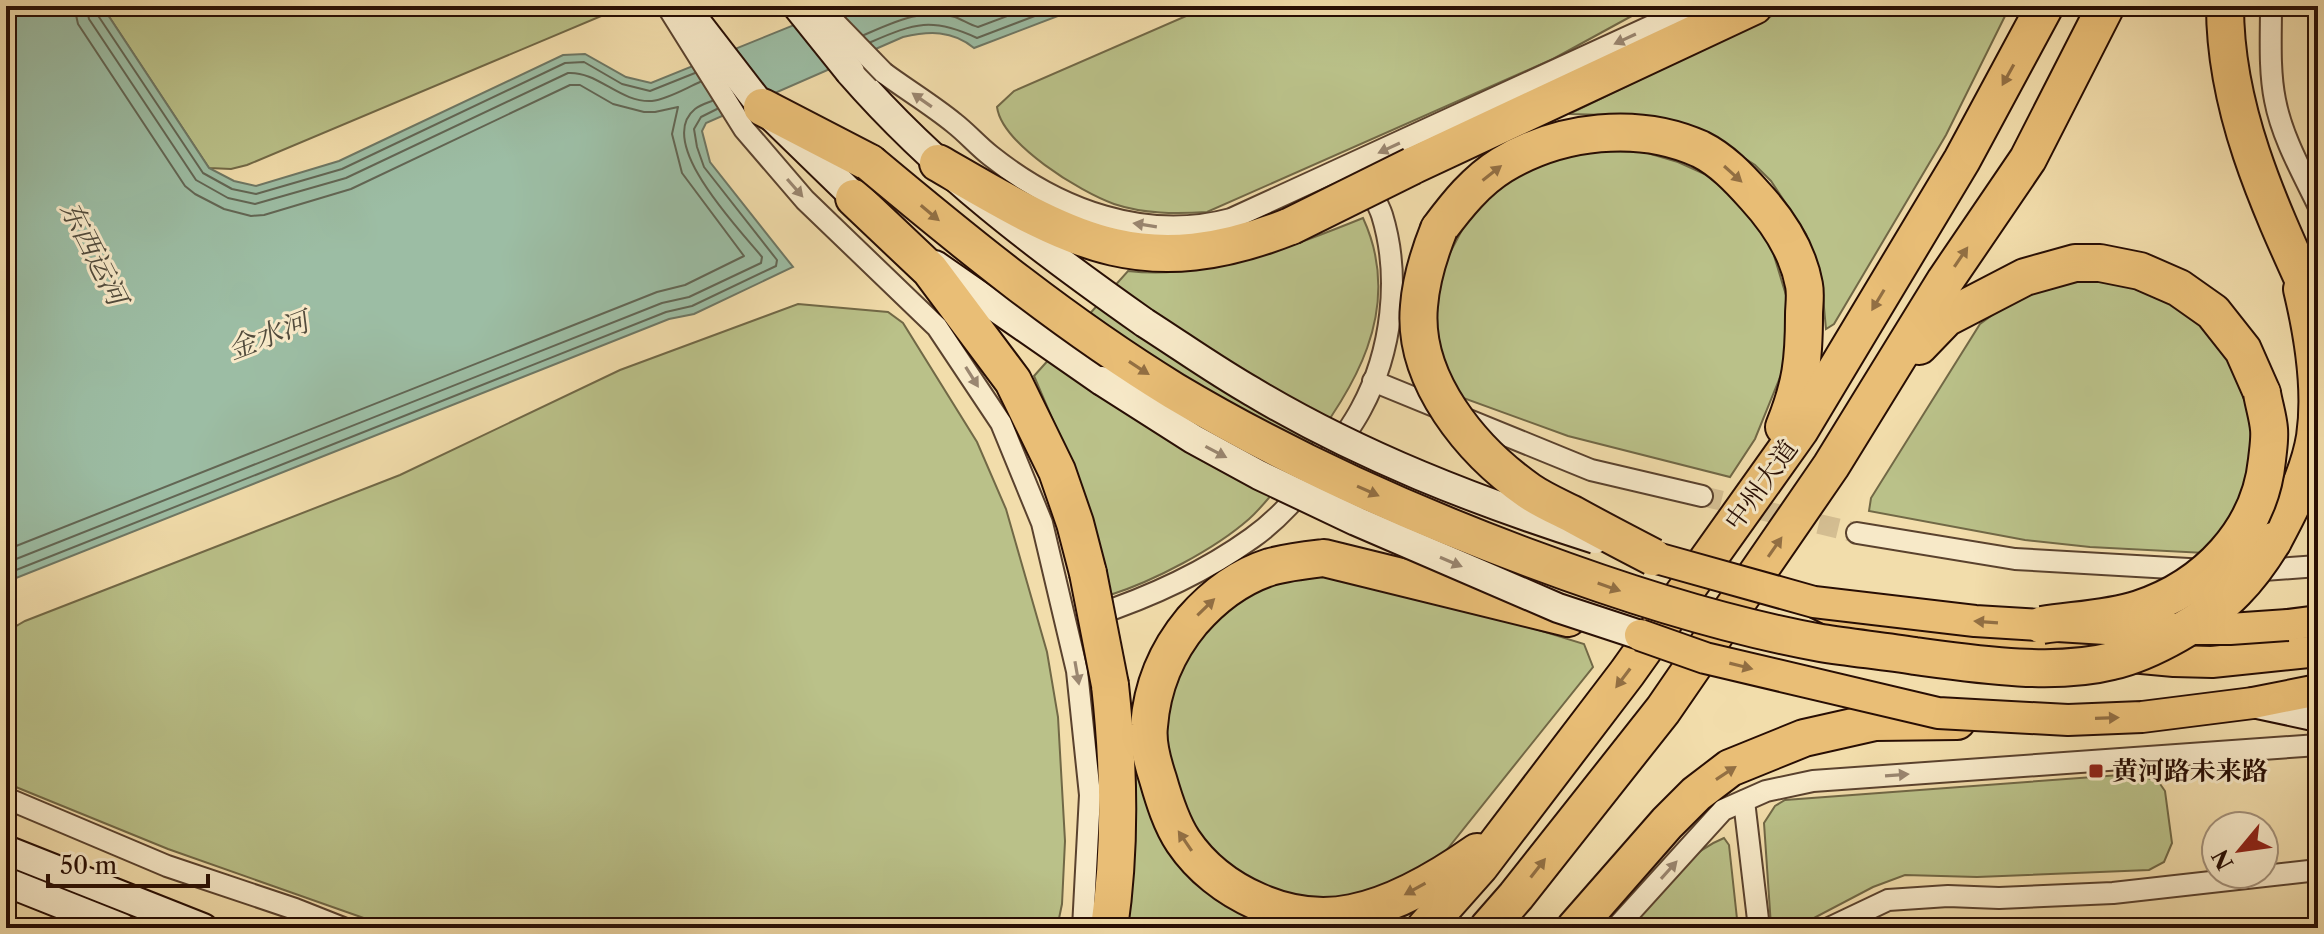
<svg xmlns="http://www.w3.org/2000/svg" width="2324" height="934" viewBox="0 0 2324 934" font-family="'Libre Caslon Text','Noto Serif SC',serif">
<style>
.green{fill:#bac189;stroke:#716846;stroke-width:2}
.water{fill:#9cbda4;stroke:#6e7764;stroke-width:2}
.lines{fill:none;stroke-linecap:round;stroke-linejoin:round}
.shore{stroke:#626654;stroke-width:2}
.street-tunnel{stroke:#d4be92;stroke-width:20;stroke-dasharray:20 10;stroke-linecap:butt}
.street-casing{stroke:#5a422e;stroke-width:24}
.secondary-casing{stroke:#280e04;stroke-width:32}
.primary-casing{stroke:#280e04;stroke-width:34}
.highway-casing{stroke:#280e04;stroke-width:40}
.street{stroke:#f7e9c8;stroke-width:20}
.secondary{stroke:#f7e9c8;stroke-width:28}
.primary{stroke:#e9be76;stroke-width:30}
.highway{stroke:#e9be76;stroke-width:36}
.street-bridge-casing{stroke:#5a422e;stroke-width:24;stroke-linecap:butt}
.secondary-bridge-casing{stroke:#280e04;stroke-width:32;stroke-linecap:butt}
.primary-bridge-casing{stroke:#280e04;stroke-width:34;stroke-linecap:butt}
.highway-bridge-casing{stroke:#280e04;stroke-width:40;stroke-linecap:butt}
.street-bridge{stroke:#f7e9c8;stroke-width:20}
.secondary-bridge{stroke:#f7e9c8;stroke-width:28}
.primary-bridge{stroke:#e9be76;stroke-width:30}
.highway-bridge{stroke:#e9be76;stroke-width:36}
.oneway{fill:#9a8670}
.oneway2{fill:#926f43}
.poi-dot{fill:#8f2418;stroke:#f7e9c8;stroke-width:3}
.labels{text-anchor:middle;stroke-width:6;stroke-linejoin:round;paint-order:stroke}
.street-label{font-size:26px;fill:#280e04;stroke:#f7e9c8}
.poi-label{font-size:26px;font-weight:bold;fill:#280e04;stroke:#f7e9c8;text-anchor:start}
.water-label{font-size:28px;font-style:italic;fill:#514b3c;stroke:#f7e9c8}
</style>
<rect width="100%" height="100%" fill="#f2ddab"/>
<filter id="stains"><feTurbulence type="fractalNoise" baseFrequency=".0025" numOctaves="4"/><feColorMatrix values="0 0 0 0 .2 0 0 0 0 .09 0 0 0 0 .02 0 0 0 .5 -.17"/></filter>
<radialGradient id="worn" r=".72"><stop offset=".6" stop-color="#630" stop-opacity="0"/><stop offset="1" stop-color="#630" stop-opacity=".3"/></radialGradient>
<g class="green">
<path d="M102 6H625L247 165 231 169 209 168Z"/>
<path d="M1209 6H1650L1553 59 1207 212C1176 214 1144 214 1114 204 1080 192 1002 144 997 107L1014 91Z"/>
<path d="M1792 6H2010L1946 135 1834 324 1826 329 1821 275 1806 234 1771 181 1755 165 1733 151 1644 116 1569 114Z"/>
<path d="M1606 151 1644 152 1678 162 1709 176 1749 213 1772 249 1789 305 1783 370 1755 439 1730 477 1568 436 1455 395C1444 368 1434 342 1434 312 1434 288 1442 268 1453 247 1462 230 1472 209 1487 196 1519 168 1564 153 1606 151Z"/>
<path d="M1363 218C1405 309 1354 392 1297 463 1282 481 1267 503 1249 519 1215 549 1154 581 1110 595L1070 460 1034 376 1128 271C1208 280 1289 248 1363 218Z"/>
<path d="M2121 279 2171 295 2229 354 2244 387 2253 431 2245 492 2231 521 2205 553 2090 547 2025 540 1869 511 1871 498 1980 324 1995 313 2056 281Z"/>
<path d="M798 304 888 312 903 323 977 442 1006 509 1047 652 1058 717 1065 841 1062 904 1057 928H392L168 849 6 783V632L25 621 400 475 620 370Z"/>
<path d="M1354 573 1584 644 1593 667 1437 862 1397 889 1345 901 1273 895 1216 857 1189 819 1168 772 1166 731 1173 690 1183 666 1199 640 1217 619 1244 596 1303 574Z"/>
<path d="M1132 760 1158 833 1203 887 1233 909 1263 923 1282 928H1127Z"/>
<path d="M2134 774 2158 781 2165 791 2172 843 2164 862 2149 870 1977 877 1905 875 1873 887 1795 928 1771 926 1764 823 1775 806 1785 800Z"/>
<path d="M1724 838 1729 845 1738 928H1628C1656 896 1684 854 1724 838Z"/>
</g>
<path class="water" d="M6 6H102L209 168 234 181 256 186 339 161 563 55 585 54 626 77 651 83 841 6H1084L974 48C952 30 929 31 903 37L706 123 702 131 710 162 793 267 694 314 669 319 6 582Z"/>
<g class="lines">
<g class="shore">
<path d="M86 6 89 19 196 180 228 198 255 204 346 178 568 73C598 71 620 103 652 101 668 99 686 88 700 82"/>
<path d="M96 6 97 14 203 173 232 189 256 194 342 169 565 63 584 62 622 84 650 91 695 73"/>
<path d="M864 35C892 23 924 7 955 17 963 20 970 25 978 27L1034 6"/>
<path d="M871 42C915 23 932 17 977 38L1061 6"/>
<path d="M6 550 657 292 685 285 744 256 682 173 672 134 678 107 655 112H644L613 104 580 85H570L351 189 264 215 251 216 224 209 195 194 185 186 78 24 74 6"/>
<path d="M6 563 662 303 689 297 761 263 762 257C740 230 654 142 695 109 700 105 707 103 712 101"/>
<path d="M6 574 666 312 692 306 776 266 777 260 704 167 697 147 694 129 701 117 717 109"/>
</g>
<path class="street-tunnel" d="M1702 496 1857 533"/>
<defs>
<g id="street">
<path d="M667 6 744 129 805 200 937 327 1001 423 1042 523 1077 671 1090 795 1083 928"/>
<path d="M2271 6C2271 37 2269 70 2275 100 2282 137 2302 172 2318 205"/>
<path d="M884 73C907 90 932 105 954 123 967 133 978 146 991 156 1059 210 1145 242 1231 219L1695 6"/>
<path d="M1373 381 1591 470 1702 496"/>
<path d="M1857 533 2015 559 2206 570"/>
<path d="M2250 571 2318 566"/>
<path d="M1090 617C1148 598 1202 574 1252 538 1279 519 1300 494 1320 468 1334 450 1350 430 1361 409 1392 352 1401 277 1382 215 1378 203 1371 193 1366 182"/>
<path d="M6 798 167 866 295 909 343 928"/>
<path d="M1744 801 1759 928"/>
<path d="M1616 928 1723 810 1766 791 1813 781 2318 745"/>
<path d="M1829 928 1888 900 1948 896 1999 898 2113 893 2318 870"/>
</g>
<g id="secondary">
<path d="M684 6 762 107 869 211"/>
<path d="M850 72C937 172 1037 247 1145 323"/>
<path d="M935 265 1102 381"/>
<path d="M2253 703 2318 717"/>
<path d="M6 850 203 928"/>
<path d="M6 882 122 928"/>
</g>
<g id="primary">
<path d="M1817 603 1878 634 2174 661 2212 662 2318 651"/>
<path d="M2288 625 2318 621"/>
<path d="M2253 703 2318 690"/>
</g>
<g id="highway">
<path d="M2225 6C2225 116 2274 215 2318 312"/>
<path d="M762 107 870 163"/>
<path d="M938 163C1068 238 1139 286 1291 226"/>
<path d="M1412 166 1754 6"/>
<path d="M854 198 930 270 1013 381 1057 471 1075 523 1088 573"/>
<path d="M1439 229C1457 205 1476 181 1502 165 1560 130 1638 121 1700 149 1722 160 1739 178 1755 196 1778 221 1798 252 1804 285 1806 295 1804 306 1804 315 1804 360 1801 385 1784 427"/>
<path d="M1919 346 1946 318 2025 277 2075 263H2100L2140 271 2179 288 2213 312 2243 350 2262 393"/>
<path d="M2273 541C2290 509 2309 474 2315 437 2322 389 2313 335 2302 289"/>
<path d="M1477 852C1440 878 1397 904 1352 913 1290 926 1218 893 1183 841 1171 823 1164 800 1158 779 1153 764 1147 742 1149 726 1152 687 1167 651 1192 621 1213 597 1239 577 1270 567 1288 562 1307 560 1324 558L1568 618"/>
<path d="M1109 928C1121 847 1119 766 1110 685"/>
<path d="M1425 928 1480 866 1627 673 1800 430 1962 160 2045 6"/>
<path d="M1488 928 1516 896 1663 710 1831 466 1945 281 2028 159 2106 6"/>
<path d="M1575 928 1667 823 1696 794 1730 768 1804 738 1875 722 1957 721"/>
</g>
</defs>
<use href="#street" class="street-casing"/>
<use href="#secondary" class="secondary-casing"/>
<use href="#primary" class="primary-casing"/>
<use href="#highway" class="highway-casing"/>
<use href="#street" class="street"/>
<use href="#secondary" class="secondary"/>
<use href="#primary" class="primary"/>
<use href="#highway" class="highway"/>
<defs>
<path id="street-bridge" d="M819 6 884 73"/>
<g id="secondary-bridge">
<path d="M797 6 850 72"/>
<path d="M1145 323C1181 346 1216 371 1253 392 1360 456 1476 501 1595 539"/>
<path d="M1102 381 1193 439 1259 475 1356 521 1558 608 1640 635"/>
</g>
<g id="primary-bridge">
<path d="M1653 557 1814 602 1975 621 2106 629H2230L2288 625"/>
<path d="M1640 635 1705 658 1938 713 2068 720 2142 717 2253 703"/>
</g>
<g id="highway-bridge">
<path d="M870 163C968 245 1065 324 1174 391 1288 459 1408 513 1532 559 1626 594 1722 625 1821 643 1852 648 1884 651 1915 656 1974 664 2053 676 2112 661 2151 652 2207 620 2235 591 2250 576 2262 559 2273 541"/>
<path d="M1291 226 1412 166"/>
<path d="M1439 229C1429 254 1421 279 1419 306 1412 380 1472 451 1529 491 1542 500 1558 507 1572 514 1599 529 1626 543 1653 557"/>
<path d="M1088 573 1110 685"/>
<path d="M2042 625C2073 620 2109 619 2139 609 2206 587 2260 531 2267 460 2268 450 2270 439 2269 429 2268 417 2264 405 2262 393"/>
</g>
</defs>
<use href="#street-bridge" class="street-bridge-casing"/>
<use href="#secondary-bridge" class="secondary-bridge-casing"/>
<use href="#primary-bridge" class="primary-bridge-casing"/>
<use href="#highway-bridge" class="highway-bridge-casing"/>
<use href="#street-bridge" class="street-bridge"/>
<use href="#secondary-bridge" class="secondary-bridge"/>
<use href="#primary-bridge" class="primary-bridge"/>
<use href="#highway-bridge" class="highway-bridge"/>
</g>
<defs><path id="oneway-solid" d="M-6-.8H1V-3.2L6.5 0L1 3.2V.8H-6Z" transform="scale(2)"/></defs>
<g class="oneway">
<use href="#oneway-solid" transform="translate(1625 39) rotate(155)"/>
<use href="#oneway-solid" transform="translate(922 100) rotate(-145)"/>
<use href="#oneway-solid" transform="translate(1389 148) rotate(155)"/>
<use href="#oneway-solid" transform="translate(795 188) rotate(49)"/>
<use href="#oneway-solid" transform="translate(1145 225) rotate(-171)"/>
<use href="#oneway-solid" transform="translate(972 377) rotate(58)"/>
<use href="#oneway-solid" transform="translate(1216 452) rotate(28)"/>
<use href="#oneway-solid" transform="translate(1451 562) rotate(23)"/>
<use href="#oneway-solid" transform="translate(1077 673) rotate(80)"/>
<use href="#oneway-solid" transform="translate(1897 775) rotate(-4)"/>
<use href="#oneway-solid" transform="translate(1669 870) rotate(-48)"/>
</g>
<g class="oneway2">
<use href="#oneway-solid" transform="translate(2008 75) rotate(119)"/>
<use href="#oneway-solid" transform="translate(1492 173) rotate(-38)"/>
<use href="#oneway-solid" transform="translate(1733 174) rotate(42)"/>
<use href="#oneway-solid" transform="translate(930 213) rotate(40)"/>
<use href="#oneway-solid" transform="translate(1961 257) rotate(-56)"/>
<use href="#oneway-solid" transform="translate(1878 300) rotate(121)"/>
<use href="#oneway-solid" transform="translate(1139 368) rotate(33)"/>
<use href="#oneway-solid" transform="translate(1368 491) rotate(24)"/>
<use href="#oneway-solid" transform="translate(1775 547) rotate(-55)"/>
<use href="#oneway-solid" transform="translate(1609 587) rotate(19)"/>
<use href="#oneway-solid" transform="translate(1206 607) rotate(-44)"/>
<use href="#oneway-solid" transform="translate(1986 622) rotate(-176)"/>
<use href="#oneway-solid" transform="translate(1741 666) rotate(14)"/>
<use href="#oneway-solid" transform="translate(1623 678) rotate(127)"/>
<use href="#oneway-solid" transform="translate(2107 718) rotate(-2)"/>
<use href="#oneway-solid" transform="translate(1726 773) rotate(-33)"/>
<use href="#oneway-solid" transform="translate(1185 841) rotate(-124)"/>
<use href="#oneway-solid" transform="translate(1538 868) rotate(-52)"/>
<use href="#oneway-solid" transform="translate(1415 889) rotate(151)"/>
</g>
<rect class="poi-dot" x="2088" y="763" width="16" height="16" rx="4"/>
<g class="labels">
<g class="street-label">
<text transform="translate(1761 485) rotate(-54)" y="9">中州大道</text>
</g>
<g class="poi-label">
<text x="2112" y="780">黄河路未来路</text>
</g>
<g class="water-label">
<text transform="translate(94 253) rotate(63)" y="10">东西运河</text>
<text transform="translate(268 335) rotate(-21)" y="10">金水河</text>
</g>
</g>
<rect width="2324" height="934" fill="none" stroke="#f2ddab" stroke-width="32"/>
<rect x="8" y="8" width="2308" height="918" fill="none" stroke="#280e04" stroke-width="4"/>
<rect x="16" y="16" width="2292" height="902" fill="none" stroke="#280e04" stroke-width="2"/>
<g transform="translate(2240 850) rotate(241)"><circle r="38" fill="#f7e9c8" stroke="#a4917a" stroke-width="2"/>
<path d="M0-6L14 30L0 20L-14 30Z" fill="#8f2418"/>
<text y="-12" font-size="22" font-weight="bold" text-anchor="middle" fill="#280e04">N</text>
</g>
<path d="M48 874v12h160v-12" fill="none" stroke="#280e04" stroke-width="4"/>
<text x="60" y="874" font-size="24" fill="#280e04" stroke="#f7e9c8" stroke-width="6" paint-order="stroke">50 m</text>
<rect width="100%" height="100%" filter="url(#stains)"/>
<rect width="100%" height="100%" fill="url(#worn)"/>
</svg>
